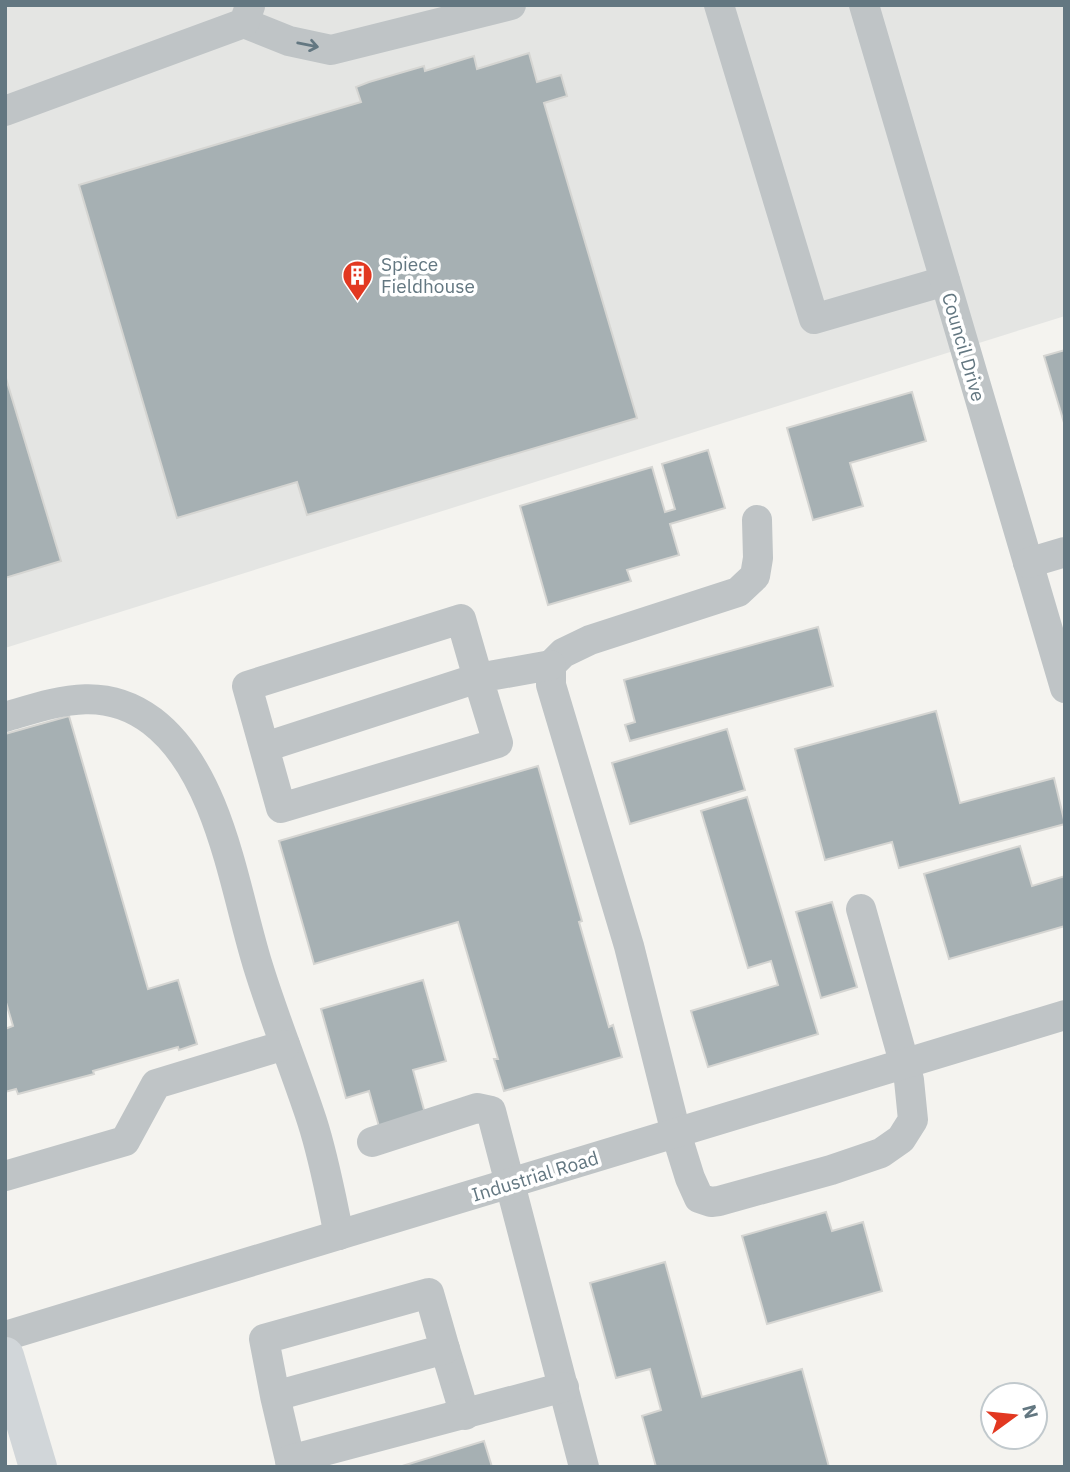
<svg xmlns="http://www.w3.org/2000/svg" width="1070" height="1472" viewBox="0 0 1070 1472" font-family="'IBM Plex Sans',sans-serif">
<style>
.built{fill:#e4e5e3}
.building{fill:#a6b0b3;stroke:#d5d5d2;stroke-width:2}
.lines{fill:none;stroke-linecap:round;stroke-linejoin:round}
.minor{stroke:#bfc4c6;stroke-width:30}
.major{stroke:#d1d6d9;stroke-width:38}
.oneway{stroke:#637781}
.labels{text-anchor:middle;stroke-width:7;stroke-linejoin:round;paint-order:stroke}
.poi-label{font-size:19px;fill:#637781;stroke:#fff;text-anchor:start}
.street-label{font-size:19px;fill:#637781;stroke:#fff}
</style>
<rect width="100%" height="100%" fill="#f4f3ef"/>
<path class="built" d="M5 5H1065V316L5 648Z"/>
<g class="building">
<path d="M529 53 537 82 561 75 567 96 544 103 637 418 307 515 297 482 177 518 79 185 361 102 356 87 369 82 424 66 425 71 474 56 477 69Z"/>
<path d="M1065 350V426L1044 356Z"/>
<path d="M5 375 61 561 5 578Z"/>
<path d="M912 392 926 441 850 463 863 506 813 520 787 428Z"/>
<path d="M708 450 725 508 670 524 679 555 627 570 631 581 548 605 520 506 652 467 665 512 675 509 662 464Z"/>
<path d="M818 627 833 686 630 741 625 725 635 722 624 680Z"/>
<path d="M936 711 960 803 1054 778 1065 824 899 868 892 842 825 860 795 749Z"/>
<path d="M69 716 148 989 178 980 197 1044 179 1050 178 1047 93 1071 94 1074 18 1094 16 1089 5 1092V1029L13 1026 5 999V734Z"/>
<path d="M727 729 745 790 630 824 612 763Z"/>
<path d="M538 766 582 921 579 922 609 1027 613 1025 622 1057 504 1091 494 1059H498L458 922 314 964 279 841Z"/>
<path d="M747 797 818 1034 708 1067 691 1011 778 985 771 961 748 968 701 811Z"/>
<path d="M1020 846 1032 886 1065 876V926L949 959 924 874Z"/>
<path d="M832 902 857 987 821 998 796 912Z"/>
<path d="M423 980 446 1061 413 1070 426 1117 380 1130 369 1091 346 1098 321 1009Z"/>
<path d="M826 1212 832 1231 863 1222 882 1291 767 1324 742 1236Z"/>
<path d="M665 1262 702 1397 802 1369 829 1467H656L642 1416 661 1410 650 1369 616 1378 590 1283Z"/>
<path d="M484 1441 492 1467H399Z"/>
</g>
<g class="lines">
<g class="minor">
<path d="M719 5 814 319 945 281"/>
<path d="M864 5 1065 688"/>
<path d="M244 23 289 41 331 50 511 5"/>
<path d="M5 111 244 23 250 6"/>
<path d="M757 520 758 558 755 576 738 592 590 640 563 653 551 665V685L629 946 676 1133 690 1178 699 1198 711 1202 719 1201 831 1170 881 1153 901 1139 913 1120 909 1080 861 909"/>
<path d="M1028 563 1065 552"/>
<path d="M5 717C57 702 103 684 152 721 220 773 234 889 258 966 274 1018 295 1069 312 1121 324 1158 331 1197 339 1235"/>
<path d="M265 747 478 678 498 743 281 808 247 686 461 619 478 678 551 665"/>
<path d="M372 1142 477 1108 491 1111 584 1467"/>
<path d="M5 1176 125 1141 156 1084 285 1045"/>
<path d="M5 1336 1065 1015"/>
<path d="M445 1349 465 1415"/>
<path d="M275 1396 264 1339 429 1293 445 1349 275 1396 290 1460"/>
<path d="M291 1467 290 1460 564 1387"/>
</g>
<path class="major" d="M5 1356 38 1467"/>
</g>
<defs><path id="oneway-shaft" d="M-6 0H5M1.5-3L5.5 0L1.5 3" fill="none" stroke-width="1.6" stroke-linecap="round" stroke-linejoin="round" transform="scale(1.75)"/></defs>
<use class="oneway" href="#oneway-shaft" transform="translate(308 45) rotate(11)"/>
<defs>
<symbol id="building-pin" viewBox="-11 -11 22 30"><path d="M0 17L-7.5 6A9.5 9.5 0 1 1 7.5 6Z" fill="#e23821" stroke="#fff"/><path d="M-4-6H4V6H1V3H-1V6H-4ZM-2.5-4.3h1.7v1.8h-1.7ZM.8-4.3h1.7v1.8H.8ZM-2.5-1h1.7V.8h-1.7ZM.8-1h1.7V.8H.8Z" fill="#fff"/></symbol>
</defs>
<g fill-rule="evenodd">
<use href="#building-pin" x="340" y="258" width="35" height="47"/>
</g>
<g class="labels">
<g class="poi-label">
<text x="381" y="271">Spiece<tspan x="381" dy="22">Fieldhouse</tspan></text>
</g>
<g class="street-label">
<text transform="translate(964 347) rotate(74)" y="7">Council Drive</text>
<text transform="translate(535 1176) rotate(-17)" y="7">Industrial Road</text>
</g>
</g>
<rect width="1070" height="1472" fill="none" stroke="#637781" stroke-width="14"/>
<g transform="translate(1014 1416) rotate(75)"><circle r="33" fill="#ffffff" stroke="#c1c9cd" stroke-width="2"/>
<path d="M0-5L12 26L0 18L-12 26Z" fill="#e23821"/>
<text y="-10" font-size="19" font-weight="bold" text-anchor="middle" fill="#637781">N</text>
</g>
</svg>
